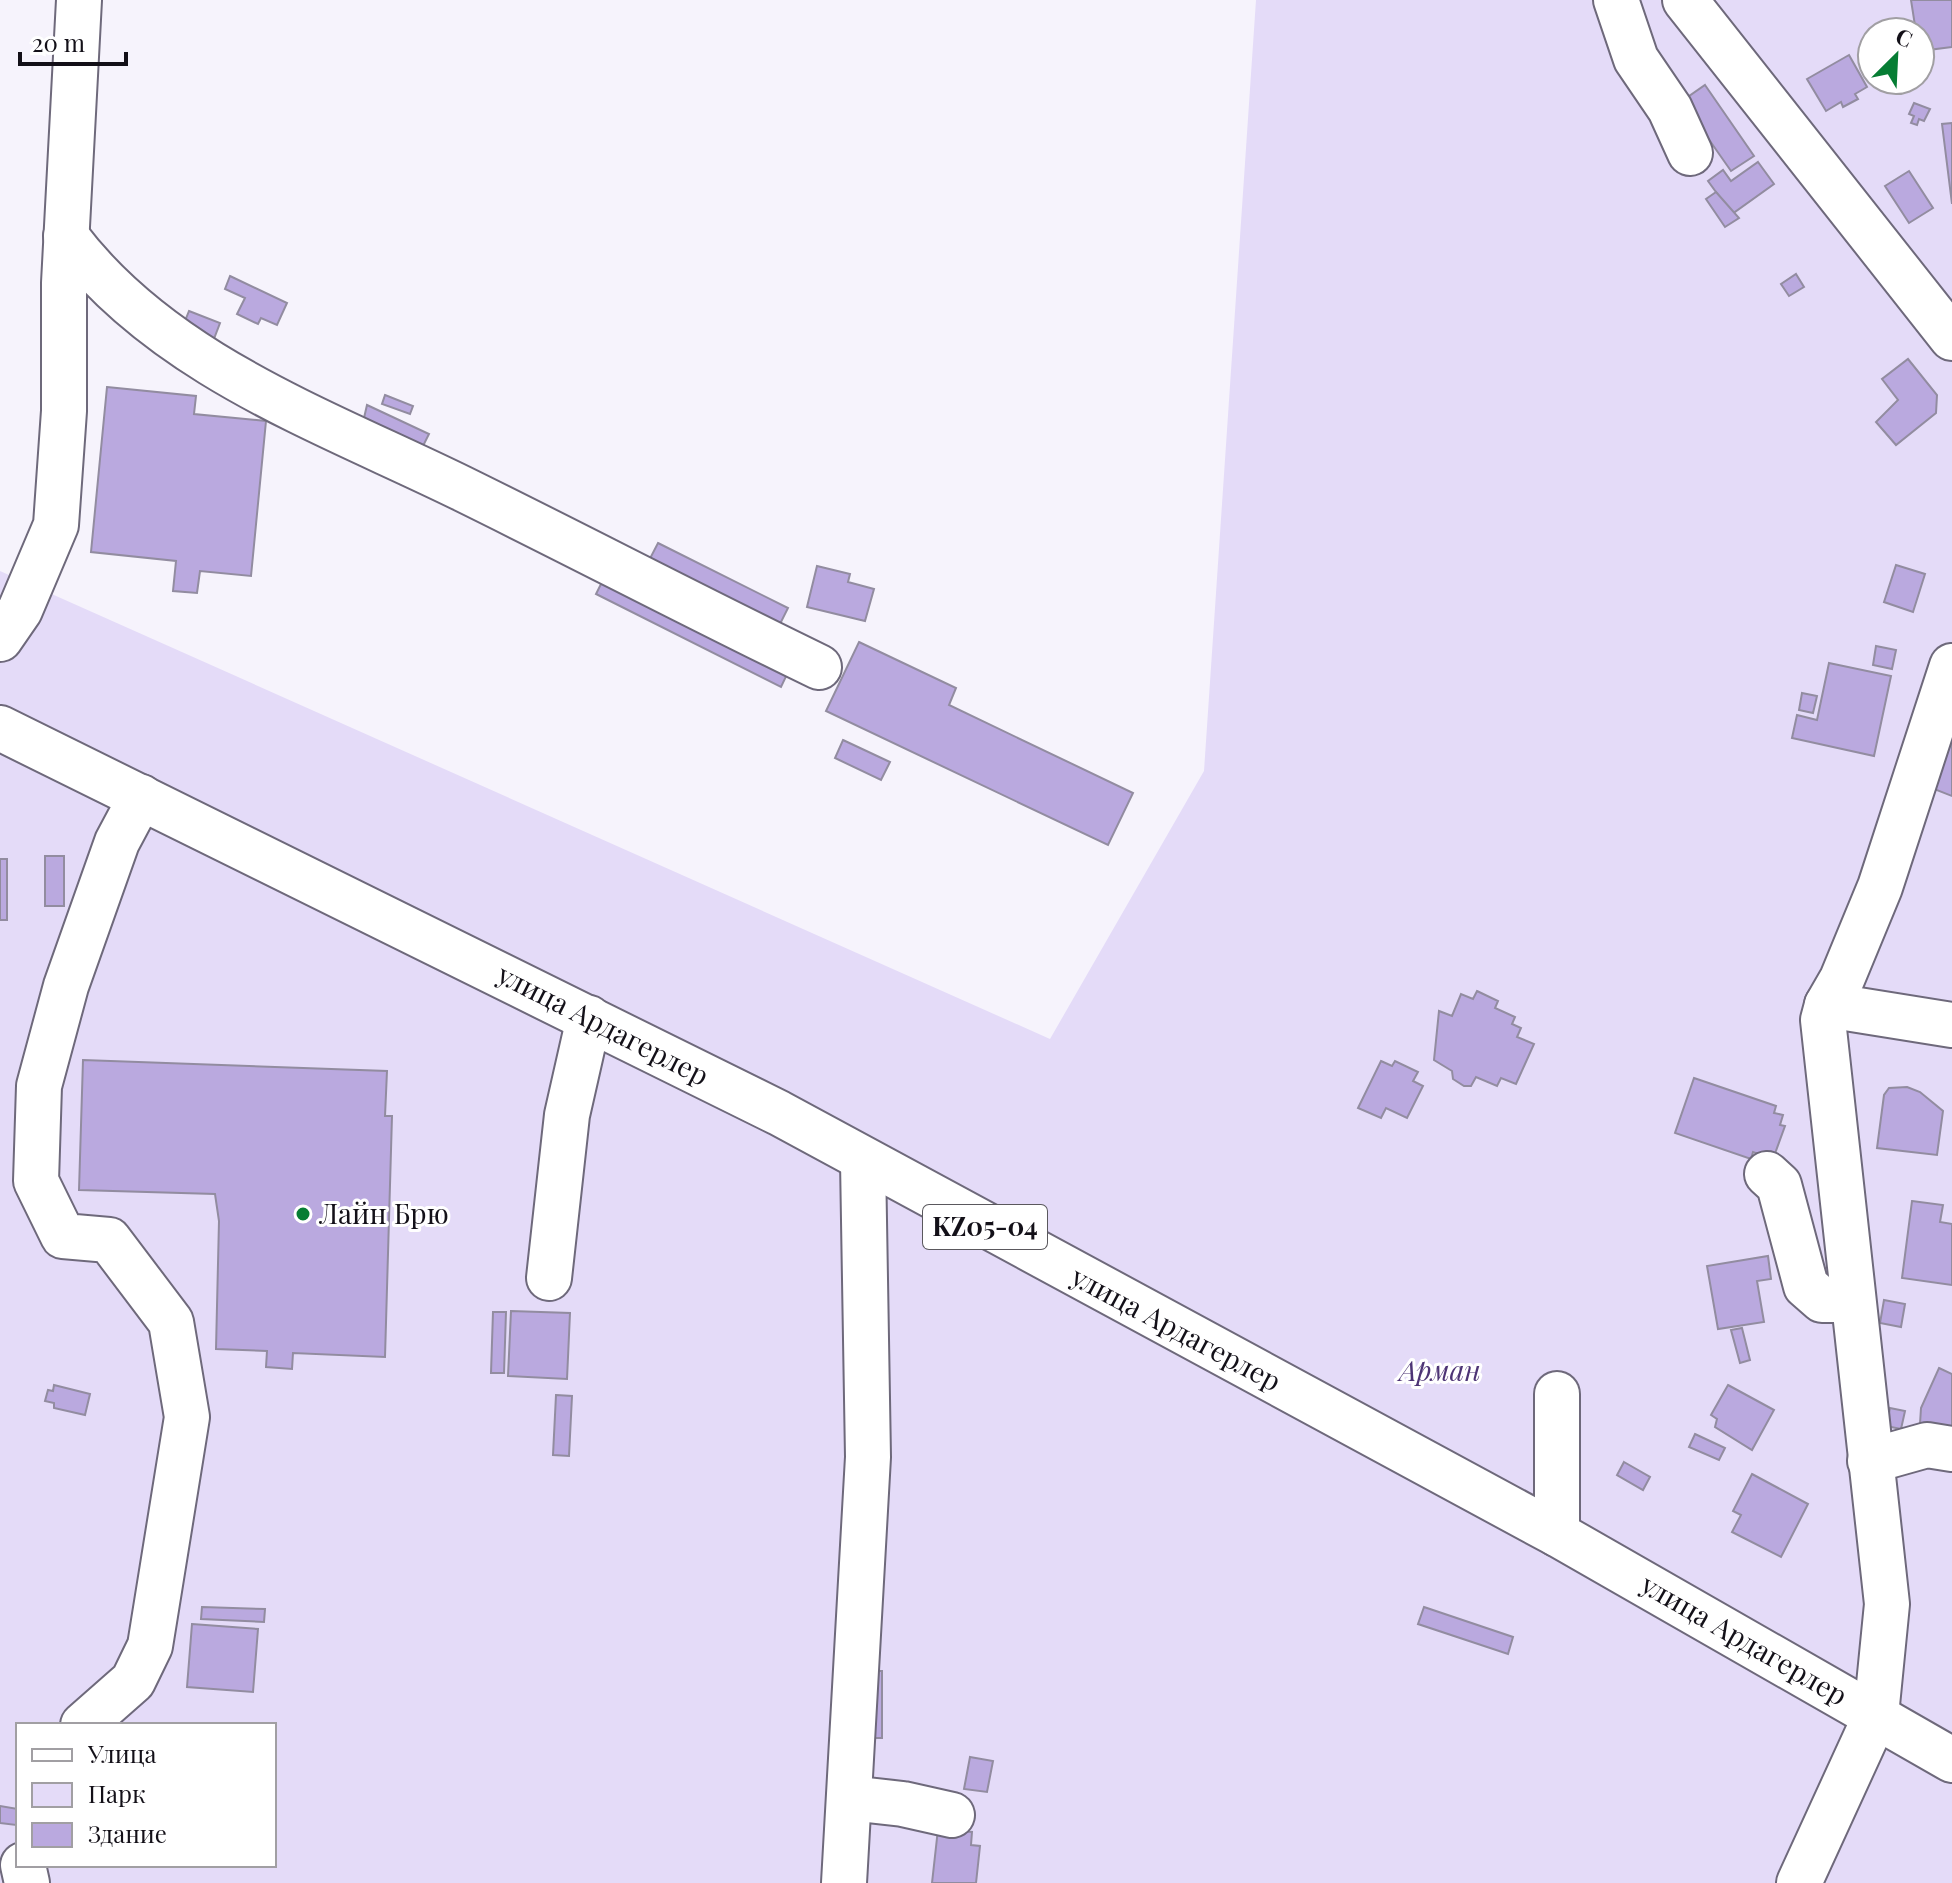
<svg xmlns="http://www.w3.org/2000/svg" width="1952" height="1883" viewBox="0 0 1952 1883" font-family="'Playfair Display',serif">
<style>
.green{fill:#e4dbf8;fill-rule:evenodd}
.building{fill:#baa9df;stroke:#928ca0;stroke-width:2}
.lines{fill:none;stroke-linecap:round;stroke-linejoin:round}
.minor-casing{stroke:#6e697b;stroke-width:48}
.major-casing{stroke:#6e697b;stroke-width:48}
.minor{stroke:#fff;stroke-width:44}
.major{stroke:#fff;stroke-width:44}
.poi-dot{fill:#067d34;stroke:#fff;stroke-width:3}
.labels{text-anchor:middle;stroke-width:6;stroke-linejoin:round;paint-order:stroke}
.shield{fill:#fff;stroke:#5a585d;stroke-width:2}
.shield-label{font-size:26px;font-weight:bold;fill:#131018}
.street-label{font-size:28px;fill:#131018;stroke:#fff}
.poi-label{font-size:28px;fill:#131018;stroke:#fff;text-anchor:start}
.park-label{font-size:28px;font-style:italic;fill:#4d3475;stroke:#fff}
</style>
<rect width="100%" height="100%" fill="#f6f3fc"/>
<path class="green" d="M1256 0H1952V1883H0V571L1050 1039 1204 771ZM1872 32H1920V80H1872ZM18 1725H274V1865H18Z"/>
<g class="building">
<path d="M1911 0H1952V47L1920 51V32H1916Z"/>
<path d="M1849 55 1867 87 1855 94 1858 99 1843 107 1841 102 1826 111 1807 79Z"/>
<path d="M1705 85 1754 156 1731 171 1682 101Z"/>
<path d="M1914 103 1930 109 1924 121 1919 119 1917 125 1911 123 1914 116 1909 114Z"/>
<path d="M1952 123V204L1942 124Z"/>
<path d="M1758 162 1774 184 1732 214 1708 181 1723 170 1731 181Z"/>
<path d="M1909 171 1933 208 1909 223 1885 186Z"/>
<path d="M1716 192 1739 218 1725 227 1706 199Z"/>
<path d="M1796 274 1804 287 1789 296 1781 284Z"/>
<path d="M230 276 287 303 277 325 261 318 258 324 237 314 245 298 225 289Z"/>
<path d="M189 311 220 323 212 344 181 331Z"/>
<path d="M1908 359 1937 395 1936 413 1896 445 1876 422 1898 400 1882 379Z"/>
<path d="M107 387 196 396 194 414 266 421 251 576 200 571 197 593 173 591 176 561 91 552Z"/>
<path d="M385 395 413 406 410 414 382 404Z"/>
<path d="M367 405 429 434 423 446 364 418Z"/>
<path d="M658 543 788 608 773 638 643 572Z"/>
<path d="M1896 565 1925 574 1913 612 1884 602Z"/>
<path d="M817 566 850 574 848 582 874 589 865 621 807 607Z"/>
<path d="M606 574 791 666 781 687 596 594Z"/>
<path d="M859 642 956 688 949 705 1133 793 1108 845 826 711Z"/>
<path d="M1876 646 1896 650 1892 669 1873 665Z"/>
<path d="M1829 663 1891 676 1874 756 1792 738 1797 715 1817 720Z"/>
<path d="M1802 693 1817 696 1813 713 1799 710Z"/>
<path d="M843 740 890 762 881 780 835 758Z"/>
<path d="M1952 740V796L1934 789Z"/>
<rect x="45" y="856" width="19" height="50"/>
<rect x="0" y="859" width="7" height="61"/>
<path d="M1477 991 1498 1001 1495 1008 1515 1017 1512 1024 1521 1028 1517 1037 1534 1044 1516 1084 1501 1078 1497 1086 1476 1077 1471 1086H1464L1453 1079 1452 1071 1434 1060 1439 1011 1452 1016 1461 994 1473 999Z"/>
<path d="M83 1060 387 1071 385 1116H392L385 1357 293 1353 292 1369 266 1367 267 1351 216 1349 219 1221 215 1194 79 1190Z"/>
<path d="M1381 1061 1392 1066 1395 1061 1418 1072 1413 1081 1423 1086 1407 1118 1386 1108 1381 1118 1358 1108Z"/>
<path d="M1694 1078 1776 1106 1774 1113 1783 1115 1780 1125 1785 1126 1773 1159 1753 1152 1751 1159 1675 1133Z"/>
<path d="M1907 1087 1920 1092 1943 1111 1937 1155 1877 1148 1884 1095 1889 1088Z"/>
<path d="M1912 1201 1943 1205 1940 1222 1952 1224V1285L1902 1278Z"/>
<path d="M1768 1256 1771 1279 1757 1281 1764 1322 1718 1329 1707 1266Z"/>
<path d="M1884 1300 1905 1304 1901 1327 1880 1323Z"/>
<path d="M511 1311 570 1313 567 1379 508 1376Z"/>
<path d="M493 1312H506L504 1373H491Z"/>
<path d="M1742 1328 1750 1360 1740 1363 1731 1330Z"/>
<path d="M1939 1368 1952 1374V1439L1920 1424 1921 1408Z"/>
<path d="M54 1385 90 1394 85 1415 54 1408V1403L45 1401 48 1390 53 1391Z"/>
<path d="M1728 1385 1774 1410 1752 1450 1715 1427 1717 1419 1711 1415Z"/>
<path d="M556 1395 572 1396 569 1456 553 1455Z"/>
<path d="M1890 1408 1905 1411 1901 1429 1886 1426Z"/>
<path d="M1695 1434 1725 1448 1719 1460 1689 1447Z"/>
<path d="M1624 1462 1650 1477 1643 1490 1617 1475Z"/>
<path d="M1752 1474 1808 1504 1781 1557 1732 1532 1741 1515 1733 1511Z"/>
<path d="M202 1607 265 1609 264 1622 201 1619Z"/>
<path d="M1424 1607 1513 1637 1508 1654 1418 1624Z"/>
<path d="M192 1624 258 1629 253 1692 187 1687Z"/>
<rect x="868" y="1671" width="14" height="67"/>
<path d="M970 1757 993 1761 987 1792 964 1789Z"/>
<path d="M0 1806 18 1809 16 1825 0 1823Z"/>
<path d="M938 1829 972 1832 971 1845 980 1846 976 1883H932Z"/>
</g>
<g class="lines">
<defs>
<g id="minor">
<path d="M1616 0 1636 59 1670 109 1690 153"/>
<path d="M1685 0 1952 338"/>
<path d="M66 236C162 364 322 420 461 488 581 547 699 609 819 667"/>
<path d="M0 639 20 610 56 525 64 411V283L79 0"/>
<path d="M1827 1005 1952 1025"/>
<path d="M1767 1174 1779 1185 1806 1286 1822 1300H1853"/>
<path d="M549 1278 567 1115 589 1018"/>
<path d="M1557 1394V1534"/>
<path d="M1870 1461 1927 1445 1952 1449"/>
<path d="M83 1725 133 1681 150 1646 187 1417 171 1322 109 1240 63 1236 36 1181 39 1086 66 986 117 842 141 797"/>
<path d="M849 1798 903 1804 952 1815"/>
<path d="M23 1865 27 1883"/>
<path d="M844 1883 868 1457 863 1161"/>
<path d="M1799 1883 1876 1715 1887 1604 1823 1020 1827 1005 1842 979 1880 887 1952 666"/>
</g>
<path id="major" d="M0 728 779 1113 1557 1534 1952 1760"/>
</defs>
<use href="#minor" class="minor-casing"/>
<use href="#major" class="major-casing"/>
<use href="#minor" class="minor"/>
<use href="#major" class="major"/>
</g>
<circle class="poi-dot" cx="303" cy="1214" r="8"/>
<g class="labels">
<rect class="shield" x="923" y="1205" width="124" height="44" rx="6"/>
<g class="shield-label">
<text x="985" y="1236">KZ05-04</text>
</g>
<g class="street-label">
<text transform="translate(603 1025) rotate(27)" y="10">улица Ардагерлер</text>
<text transform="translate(1176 1329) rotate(28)" y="10">улица Ардагерлер</text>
<text transform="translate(1744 1640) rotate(30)" y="10">улица Ардагерлер</text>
</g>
<g class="poi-label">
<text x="319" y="1224">Лайн Брю</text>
</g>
<g class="park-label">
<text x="1440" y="1381">Арман</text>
</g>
</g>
<rect x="16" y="1723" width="260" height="144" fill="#ffffff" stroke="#a19fa3" stroke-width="2"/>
<rect x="32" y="1749" width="40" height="12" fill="#ffffff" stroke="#a19fa3" stroke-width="2"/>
<text x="88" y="1763" font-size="24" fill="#131018">Улица</text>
<rect x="32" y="1783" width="40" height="24" fill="#e4dbf8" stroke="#a19fa3" stroke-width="2"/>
<text x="88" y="1803" font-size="24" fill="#131018">Парк</text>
<rect x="32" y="1823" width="40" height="24" fill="#baa9df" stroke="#a19fa3" stroke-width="2"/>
<text x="88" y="1843" font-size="24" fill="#131018">Здание</text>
<g transform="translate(1896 56) rotate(24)"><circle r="38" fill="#ffffff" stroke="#a19fa3" stroke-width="2"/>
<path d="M0-6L14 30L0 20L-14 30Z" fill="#067d34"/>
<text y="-12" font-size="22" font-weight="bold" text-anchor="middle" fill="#131018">С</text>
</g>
<path d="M20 52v12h106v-12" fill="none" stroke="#131018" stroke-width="4"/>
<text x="32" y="52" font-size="24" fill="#131018" stroke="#ffffff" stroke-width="6" paint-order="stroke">20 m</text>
</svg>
